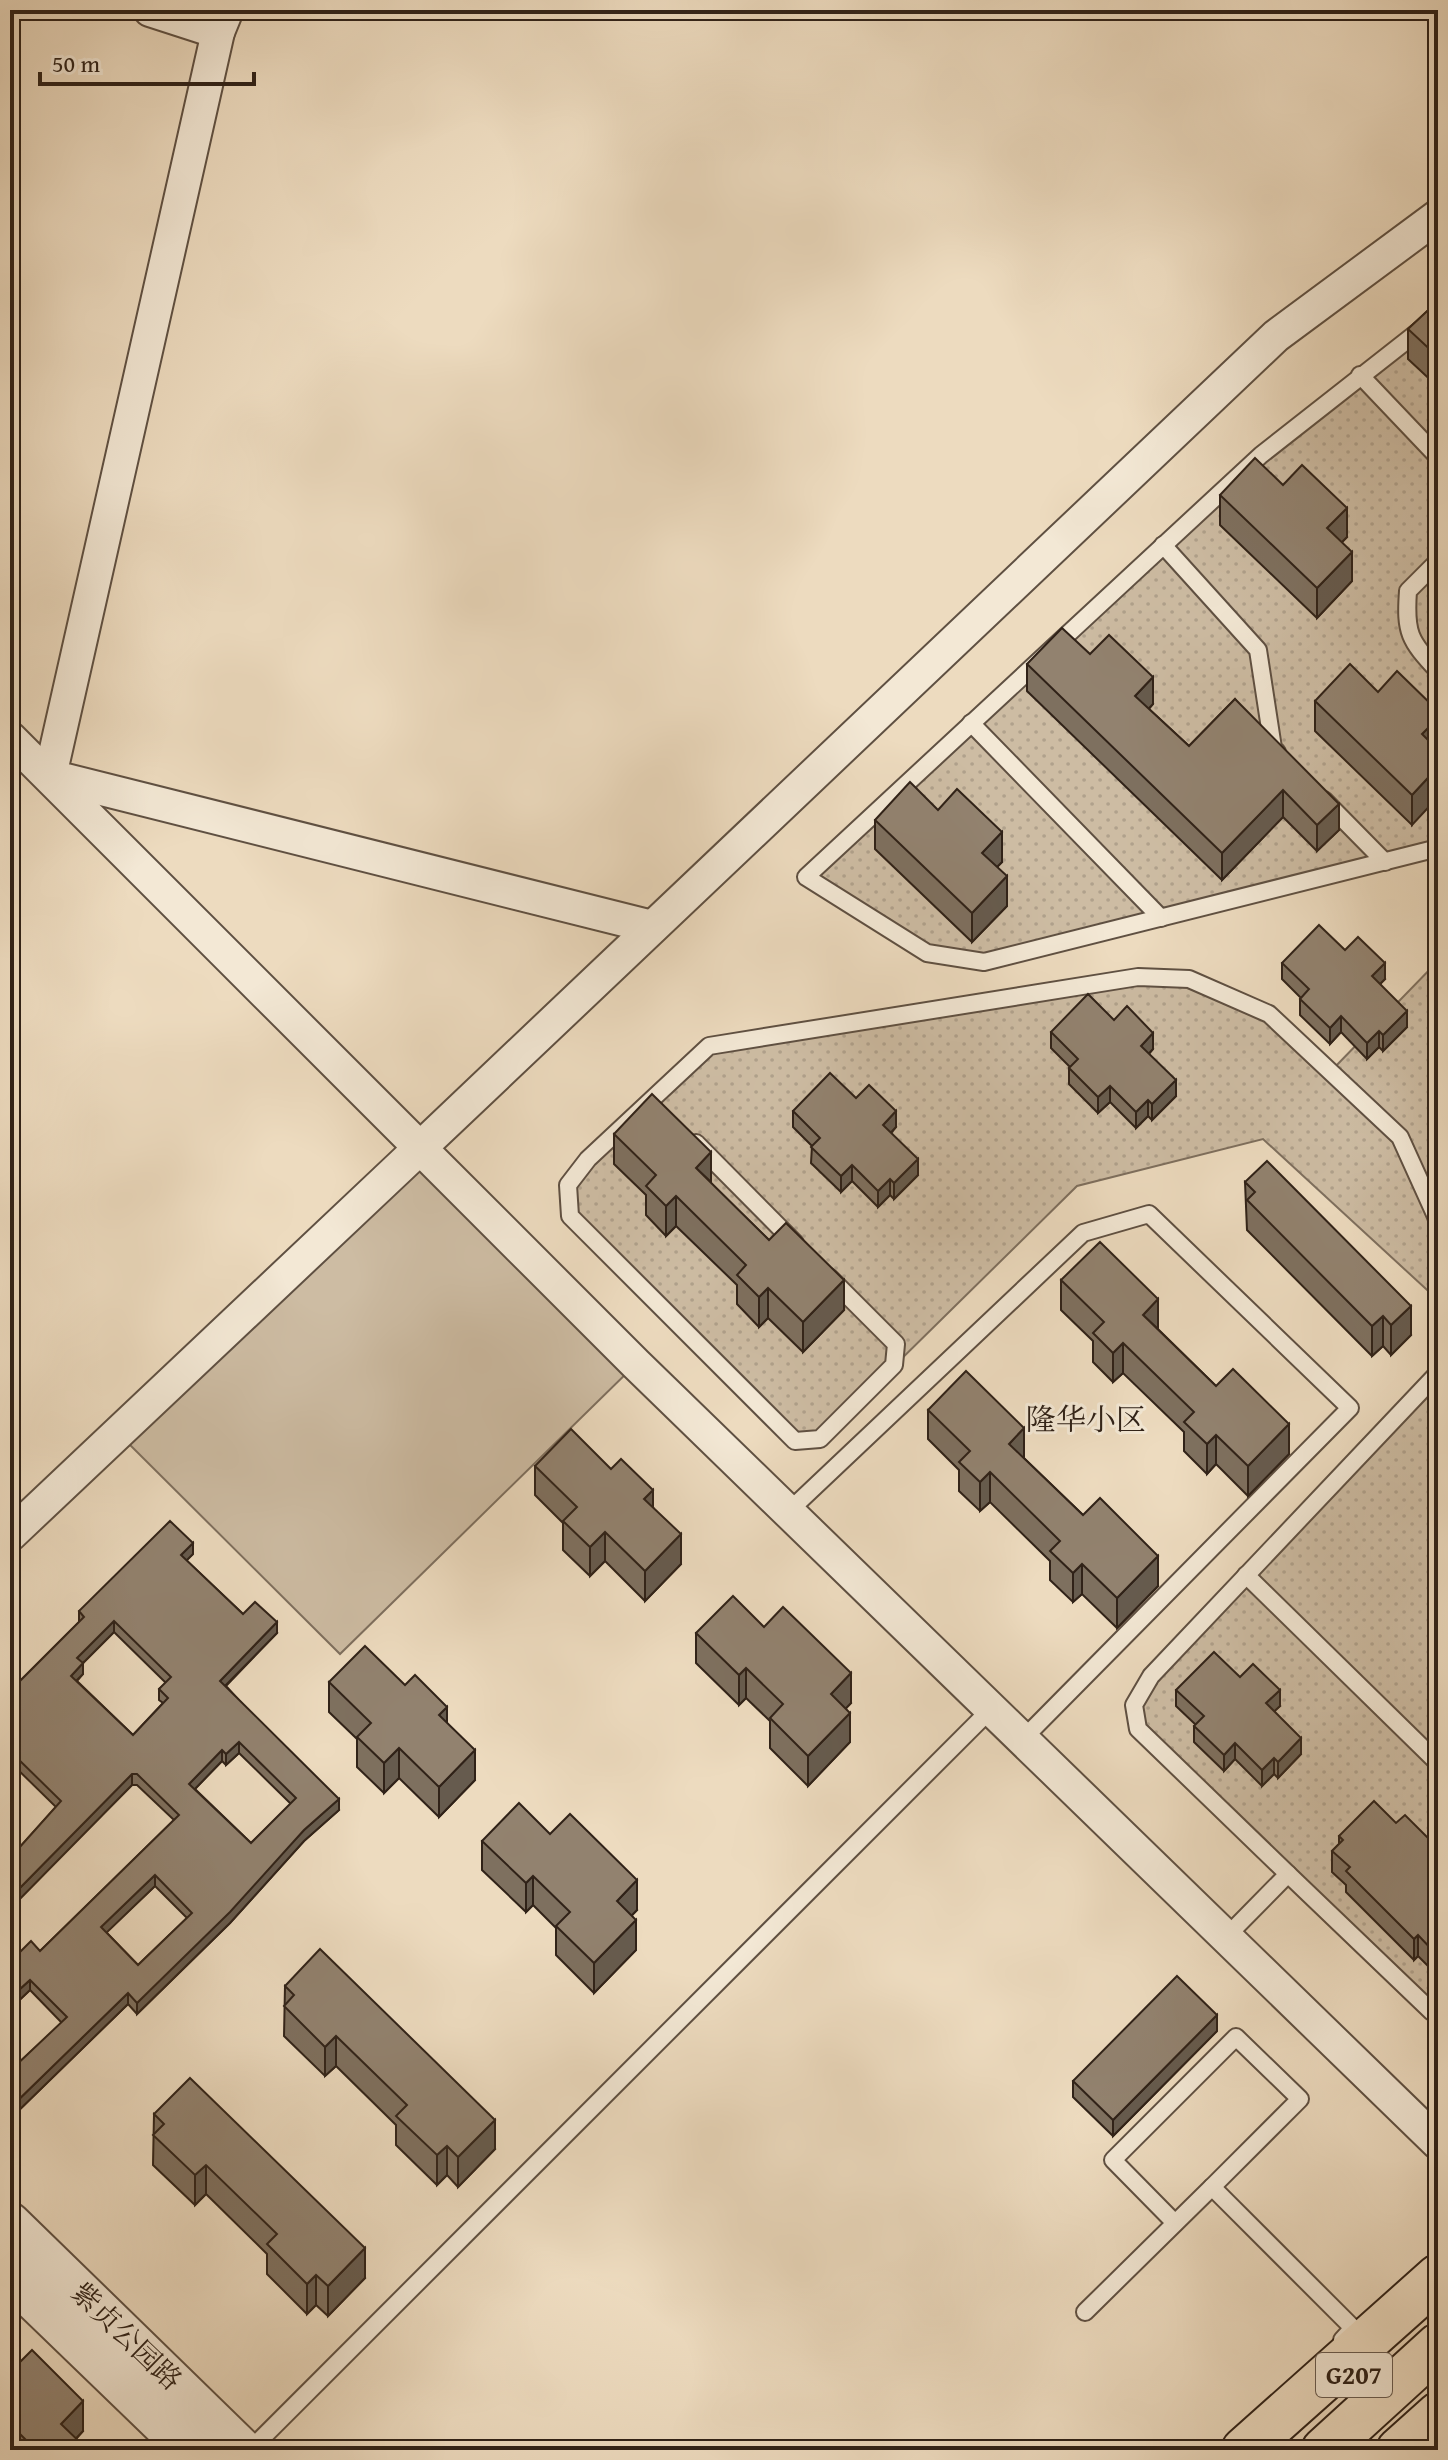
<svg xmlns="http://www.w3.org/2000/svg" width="1448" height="2460" viewBox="0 0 1448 2460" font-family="'Gentium Book Plus','Noto Serif SC',serif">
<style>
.grass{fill:url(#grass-dots);stroke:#7e6f5e;stroke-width:2}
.green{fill:#cdbca3;stroke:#7e6f5e;stroke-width:2}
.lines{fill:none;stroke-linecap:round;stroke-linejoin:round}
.service-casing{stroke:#5f5042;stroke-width:20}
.minor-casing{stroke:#5f5042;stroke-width:36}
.tertiary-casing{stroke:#5f5042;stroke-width:44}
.trunk-casing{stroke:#302218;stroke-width:48}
.service{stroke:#f3e8d5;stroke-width:16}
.minor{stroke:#f3e8d5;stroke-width:32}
.tertiary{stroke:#f3e8d5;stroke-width:40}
.trunk{stroke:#eddbbf;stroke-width:44}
.wall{fill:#7e705f;stroke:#302218;stroke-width:2;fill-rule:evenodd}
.shaded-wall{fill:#665b4e;stroke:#302218;stroke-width:2}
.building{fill:#92826f;stroke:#302218;stroke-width:2;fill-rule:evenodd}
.labels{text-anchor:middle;stroke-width:6;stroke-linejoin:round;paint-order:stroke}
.shield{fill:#f3e8d5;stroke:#6a5d51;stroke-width:2}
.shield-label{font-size:26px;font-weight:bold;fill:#302218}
.street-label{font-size:28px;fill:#302218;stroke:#f3e8d5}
.neighbourhood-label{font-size:30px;fill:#302218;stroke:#f3e8d5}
</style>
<defs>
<pattern id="grass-dots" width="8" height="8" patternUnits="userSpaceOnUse" patternTransform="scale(2)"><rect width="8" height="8" fill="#cdbca3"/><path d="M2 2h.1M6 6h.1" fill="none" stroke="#b0a18c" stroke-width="1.8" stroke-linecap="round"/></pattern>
</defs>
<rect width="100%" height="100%" fill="#eddbbf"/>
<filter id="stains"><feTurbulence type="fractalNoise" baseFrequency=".0025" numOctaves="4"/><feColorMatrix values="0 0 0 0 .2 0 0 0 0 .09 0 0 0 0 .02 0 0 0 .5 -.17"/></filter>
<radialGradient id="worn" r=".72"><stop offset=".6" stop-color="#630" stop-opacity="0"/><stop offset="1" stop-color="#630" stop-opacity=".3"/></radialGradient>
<g class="grass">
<path d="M1438 316V848L984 962 927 953 806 877 1261 455Z"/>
<path d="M1438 961V1300L1263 1139 1077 1186 820 1439 795 1441 570 1216 568 1185 709 1046 1138 977 1189 979 1269 1014 1331 1071Z"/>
<path d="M1438 1373V2012L1138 1729 1134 1705Z"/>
</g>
<path class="green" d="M420 1148 636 1364 340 1654 118 1433Z"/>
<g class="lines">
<defs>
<g id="service">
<path d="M1438 316 1261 455 806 877 927 953 984 962 1438 848"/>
<path d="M1360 375 1438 457"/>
<path d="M1163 545 1258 650 1273 748 1277 752"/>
<path d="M1438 561 1408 591C1405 633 1409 640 1438 671"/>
<path d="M971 723 1161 918"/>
<path d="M1324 800 1385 862"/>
<path d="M696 1143 795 1243"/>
<path d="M829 1277 896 1344 894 1365 820 1439 795 1441 570 1216 568 1185 588 1159 709 1046 1138 977 1189 979 1269 1014 1400 1137 1438 1221"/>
<path d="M788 1512 1083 1233 1149 1214 1350 1408 1022 1740"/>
<path d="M1246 1575 1438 1763"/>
<path d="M1288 1874 1432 2012H1438"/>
<path d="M1226 1937 1288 1874 1138 1729 1134 1705 1151 1676 1438 1373"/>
<path d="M1175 2223 1113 2160 1236 2037 1300 2099 1212 2187"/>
<path d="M1085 2312 1212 2187 1353 2328 1342 2340"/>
<path d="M250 2450 991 1709"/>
</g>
<g id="minor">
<path d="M150 10 218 32 227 10"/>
<path d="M218 32 50 776 652 927"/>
<path d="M1438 216 1276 336 420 1148 636 1364 1438 2143"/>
<path d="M10 738 420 1148 10 1535"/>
</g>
<g id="tertiary">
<path d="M10 2223 243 2450"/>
<path d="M10 2277 189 2450"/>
</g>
<g id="trunk">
<path d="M1244 2450 1438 2277"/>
<path d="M1324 2450 1438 2346"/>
<path d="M1399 2450 1438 2415"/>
</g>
</defs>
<use href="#service" class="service-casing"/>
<use href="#minor" class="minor-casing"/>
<use href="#tertiary" class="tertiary-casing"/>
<use href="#trunk" class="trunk-casing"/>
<use href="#service" class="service"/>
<use href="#minor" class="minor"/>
<use href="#tertiary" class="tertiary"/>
<use href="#trunk" class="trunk"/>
</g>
<g class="wall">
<path d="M1438 301V387L1408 359V329Z"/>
<path d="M1283 485 1347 537 1342 542 1352 581 1317 618 1220 525V495Z"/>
<path d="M1090 654 1153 704 1149 709 1189 746 1235 699 1339 830 1317 851 1283 817 1222 880 1027 691V664Z"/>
<path d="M1315 701 1437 749 1412 825 1315 731Z"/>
<path d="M938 810 1002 862 997 867 1007 906 972 942 875 849V820Z"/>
<path d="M1345 950 1385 979 1380 984 1407 1027 1383 1051 1379 1047 1367 1059 1341 1032 1330 1044 1300 1015V999L1301 998 1282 979V963Z"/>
<path d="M1114 1020 1153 1049 1149 1054 1176 1096 1152 1120 1148 1116 1136 1128 1110 1102 1098 1113 1069 1084V1068L1070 1067 1051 1048V1032Z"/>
<path d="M856 1098 896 1127 891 1133 918 1175 894 1199 890 1195 878 1207 852 1181 841 1192 811 1163 812 1146 793 1127V1111Z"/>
<path d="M614 1134 710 1182 769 1240 844 1310 803 1352 768 1318 759 1327 737 1304V1285L676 1226 666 1236 646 1215V1195L614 1164Z"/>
<path d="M1245 1182 1411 1335 1391 1355 1383 1346 1372 1356 1247 1230Z"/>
<path d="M1061 1280 1158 1329 1216 1386 1289 1454 1248 1496 1216 1464 1207 1474 1184 1451V1432L1123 1373 1113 1382 1093 1362V1341L1061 1310Z"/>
<path d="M928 1410 1024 1458 1083 1515 1158 1586 1117 1628 1082 1594 1073 1602 1050 1580V1561L990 1502 980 1511 959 1491V1470L928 1439Z"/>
<path d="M535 1466 611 1469 653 1507 681 1564 645 1601 605 1561 590 1576 563 1550V1523L535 1495Z"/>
<path d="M193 1554 186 1560 243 1614 277 1633 226 1686 339 1810 304 1841 230 1923 137 2014 128 2004 11 2118 10 2117V2068L12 2069 62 2023 30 1990 10 2009 40 1951 174 1820 137 1785H132L52 1865 19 1848 56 1807 10 1762V1691L79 1622V1611ZM114 1632 166 1683 159 1689V1700L163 1703 133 1735 77 1681 83 1674V1663ZM239 1753 291 1804 251 1843 195 1789 222 1761 226 1765ZM155 1886 187 1918 138 1965 106 1932Z"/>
<path d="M764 1627 851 1703 846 1708 850 1742 808 1786 770 1748V1721L746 1698 739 1705 696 1663V1633Z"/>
<path d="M1240 1677 1280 1706 1274 1711 1301 1754 1278 1778 1274 1774 1262 1786 1235 1759 1224 1771 1194 1742V1726L1196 1725 1176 1706V1690Z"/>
<path d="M329 1682 447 1723 475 1780 439 1817 399 1778 384 1793 357 1767V1739L329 1712Z"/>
<path d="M1396 1823 1438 1848V1973L1436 1974 1418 1956 1414 1960 1346 1892V1885L1332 1872V1851L1339 1844V1836Z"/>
<path d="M550 1834 637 1910 632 1915 636 1950 594 1993 556 1955V1928L533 1905 526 1912 482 1870V1841Z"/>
<path d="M285 1986 495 2149 458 2187 447 2175 437 2185 396 2145V2125L336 2066 325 2076 284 2036Z"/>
<path d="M1217 2031 1113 2136 1073 2097V2081Z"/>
<path d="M154 2114 365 2278 328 2316 316 2305 307 2314 267 2274V2254L206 2194 195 2205 153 2165Z"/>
<path d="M10 2370 83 2431 76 2439 88 2450H10Z"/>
</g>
<g class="shaded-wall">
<path d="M1347 508V537L1327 557V528Z"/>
<path d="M1352 552V581L1317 618V588Z"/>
<path d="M1153 677V704L1135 723V696Z"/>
<path d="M1438 718V748L1422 764V734Z"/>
<path d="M1438 767V797L1412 825V795Z"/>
<path d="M1283 790V817L1222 880V853Z"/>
<path d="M1339 804V830L1317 851V825Z"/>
<path d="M1002 832V862L982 882V853Z"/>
<path d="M1007 876V906L972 942V913Z"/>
<path d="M1385 963V979L1372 992V976Z"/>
<path d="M1407 1011V1027L1383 1051V1035Z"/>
<path d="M1341 1016V1032L1330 1044V1028Z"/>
<path d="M1379 1031V1047L1367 1059V1043Z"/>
<path d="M1153 1033V1049L1141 1062V1046Z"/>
<path d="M1176 1080V1096L1152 1120V1104Z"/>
<path d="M1110 1086V1102L1098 1113V1097Z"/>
<path d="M1148 1100V1116L1136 1128V1112Z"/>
<path d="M896 1111V1127L883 1141V1125Z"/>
<path d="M711 1152V1182L696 1168Z"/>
<path d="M918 1159V1175L894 1199V1183Z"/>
<path d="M852 1165V1181L841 1192V1176Z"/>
<path d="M890 1179V1195L878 1207V1191Z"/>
<path d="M676 1196V1226L666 1236V1206Z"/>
<path d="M844 1280V1310L803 1352V1322Z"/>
<path d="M768 1288V1318L759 1327V1297Z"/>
<path d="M1158 1299V1329L1143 1315Z"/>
<path d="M1411 1306V1335L1391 1355V1325Z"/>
<path d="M1383 1316V1346L1372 1356V1326Z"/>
<path d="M1123 1343V1373L1113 1382V1353Z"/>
<path d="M1289 1424V1454L1248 1496V1466Z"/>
<path d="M1024 1428V1458L1009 1473V1444Z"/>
<path d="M1216 1435V1464L1207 1474V1444Z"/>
<path d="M990 1472V1502L980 1511V1482Z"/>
<path d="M653 1490V1520L644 1499Z"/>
<path d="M605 1532V1561L590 1576V1547Z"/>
<path d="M681 1534V1564L645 1601V1571Z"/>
<path d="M193 1543V1554L181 1566V1555Z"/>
<path d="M1158 1556V1586L1117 1628V1598Z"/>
<path d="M1082 1564V1594L1073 1602V1573Z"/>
<path d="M114 1621V1632L77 1669V1658Z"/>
<path d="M277 1622V1633L220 1691V1681Z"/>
<path d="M83 1663V1674L71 1686V1676Z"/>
<path d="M746 1668V1698L739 1705V1675Z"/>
<path d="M851 1673V1703L831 1724V1694Z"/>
<path d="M1280 1690V1706L1266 1719V1703Z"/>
<path d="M447 1707V1736L439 1715Z"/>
<path d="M850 1713V1742L808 1786V1756Z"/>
<path d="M1301 1738V1754L1278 1778V1762Z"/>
<path d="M239 1742V1753L226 1765V1754Z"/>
<path d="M1235 1743V1759L1224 1771V1755Z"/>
<path d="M399 1748V1778L384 1793V1763Z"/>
<path d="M222 1750V1761L189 1795V1784Z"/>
<path d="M475 1750V1780L439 1817V1787Z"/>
<path d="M1274 1758V1774L1262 1786V1770Z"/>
<path d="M132 1774V1785L10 1909V1898Z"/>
<path d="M339 1799V1810L304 1841 230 1923 137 2014V2003L304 1830Z"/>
<path d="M155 1875V1886L101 1938V1927Z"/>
<path d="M533 1876V1905L526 1912V1883Z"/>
<path d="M637 1880V1910L617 1931V1901Z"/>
<path d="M636 1920V1950L594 1993V1963Z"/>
<path d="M1418 1935V1956L1414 1960V1939Z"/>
<path d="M1438 1952V1973L1436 1974V1954Z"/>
<path d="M30 1980V1990L10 2009V1998Z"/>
<path d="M128 1993V2004L11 2118V2107Z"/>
<path d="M1217 2015V2031L1113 2136V2120Z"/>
<path d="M336 2036V2066L325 2076V2047Z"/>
<path d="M495 2120V2149L458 2187V2157Z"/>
<path d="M447 2146V2175L437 2185V2155Z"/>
<path d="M206 2165V2194L195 2205V2175Z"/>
<path d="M365 2248V2278L328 2316V2286Z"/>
<path d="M316 2275V2305L307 2314V2284Z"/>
<path d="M83 2401V2431L65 2450 61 2424Z"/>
</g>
<g class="building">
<path d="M1438 301V357L1408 329Z"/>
<path d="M1255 458 1283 485 1302 465 1347 508 1327 528 1352 552 1317 588 1220 495Z"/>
<path d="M1062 628 1090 654 1109 635 1153 677 1135 696 1189 746 1235 699 1339 804 1317 825 1283 790 1222 853 1027 664Z"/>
<path d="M1350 664 1378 692 1397 671 1438 711V718L1422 734 1438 750V767L1412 795 1315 701Z"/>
<path d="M910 782 938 810 957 789 1002 832 982 853 1007 876 972 913 875 820Z"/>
<path d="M1319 925 1345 950 1358 937 1385 963 1372 976 1407 1011 1383 1035 1379 1031 1367 1043 1341 1016 1330 1028 1300 999 1309 989 1282 963Z"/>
<path d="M1088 994 1114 1020 1127 1006 1153 1033 1141 1046 1176 1080 1152 1104 1148 1100 1136 1112 1110 1086 1098 1097 1069 1068 1078 1059 1051 1032Z"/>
<path d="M830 1073 856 1098 869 1085 896 1111 883 1125 918 1159 894 1183 890 1179 878 1191 852 1165 841 1176 811 1147 820 1138 793 1111Z"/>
<path d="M652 1094 711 1152 696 1168 769 1240 786 1223 844 1280 803 1322 768 1288 759 1297 737 1275 746 1265 676 1196 666 1206 646 1186 656 1175 614 1134Z"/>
<path d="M1267 1161 1411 1306 1391 1325 1383 1316 1372 1326 1247 1200 1255 1192 1245 1182Z"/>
<path d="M1100 1242 1158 1299 1143 1315 1216 1386 1233 1369 1289 1424 1248 1466 1216 1435 1207 1444 1184 1422 1194 1412 1123 1343 1113 1353 1093 1333 1104 1322 1061 1280Z"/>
<path d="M966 1371 1024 1428 1009 1444 1083 1515 1100 1498 1158 1556 1117 1598 1082 1564 1073 1573 1050 1551 1060 1541 990 1472 980 1482 959 1462 970 1451 928 1410Z"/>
<path d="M571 1429 611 1469 621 1459 653 1490 644 1499 681 1534 645 1571 605 1532 590 1547 563 1521 577 1507 535 1466Z"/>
<path d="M170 1521 193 1543 181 1555 243 1614 255 1602 277 1622 220 1681 339 1799 304 1830 230 1912 137 2003 128 1993 11 2107 10 2106V2068L12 2069 67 2017 30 1980 10 1998V1962L31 1941 40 1951 179 1815 137 1774H132L10 1898V1839L19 1848 61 1801 10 1751V1691L84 1617 79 1611ZM114 1621 171 1677 159 1689 168 1698 133 1735 71 1676 83 1663 77 1658ZM239 1742 296 1798 251 1843 189 1784 222 1750 226 1754ZM155 1875 192 1913 138 1965 101 1927Z"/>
<path d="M733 1596 764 1627 783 1607 851 1673 831 1694 850 1713 808 1756 770 1718 783 1704 746 1668 739 1675 696 1633Z"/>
<path d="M365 1646 405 1685 415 1675 447 1707 439 1715 475 1750 439 1787 399 1748 384 1763 357 1737 371 1723 329 1682Z"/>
<path d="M1214 1652 1240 1677 1253 1664 1280 1690 1266 1703 1301 1738 1278 1762 1274 1758 1262 1770 1235 1743 1224 1755 1194 1726 1204 1716 1176 1690Z"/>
<path d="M1374 1801 1396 1823 1405 1815 1438 1848V1952L1436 1954 1418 1935 1414 1939 1346 1871 1350 1867 1332 1851 1343 1840 1339 1836Z"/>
<path d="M519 1803 550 1834 570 1814 637 1880 617 1901 636 1920 594 1963 556 1926 570 1912 533 1876 526 1883 482 1841Z"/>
<path d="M320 1949 495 2120 458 2157 447 2146 437 2155 396 2116 407 2105 336 2036 325 2047 284 2006 294 1995 285 1986Z"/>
<path d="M1177 1976 1217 2015 1113 2120 1073 2081Z"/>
<path d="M190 2078 365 2248 328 2286 316 2275 307 2284 267 2244 277 2234 206 2165 195 2175 153 2135 164 2124 154 2114Z"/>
<path d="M32 2350 83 2401 61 2424 88 2450H36L10 2424V2370L11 2371Z"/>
</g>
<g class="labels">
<rect class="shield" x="1316" y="2353" width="76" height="44" rx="6"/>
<g class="shield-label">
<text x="1354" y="2384">G207</text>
</g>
<g class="street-label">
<text transform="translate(127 2336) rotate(44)" y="10">紫贞公园路</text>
</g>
<g class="neighbourhood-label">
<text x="1086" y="1430">隆华小区</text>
</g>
</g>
<rect width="1448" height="2460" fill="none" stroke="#eddbbf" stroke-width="40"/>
<rect x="12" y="12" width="1424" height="2436" fill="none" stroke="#302218" stroke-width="4"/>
<rect x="20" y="20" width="1408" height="2420" fill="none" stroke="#302218" stroke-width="2"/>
<path d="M40 72v12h214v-12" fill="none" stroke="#302218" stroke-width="4"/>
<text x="52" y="72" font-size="24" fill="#302218" stroke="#f3e8d5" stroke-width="6" paint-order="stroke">50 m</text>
<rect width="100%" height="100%" filter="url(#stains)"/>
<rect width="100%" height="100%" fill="url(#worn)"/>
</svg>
